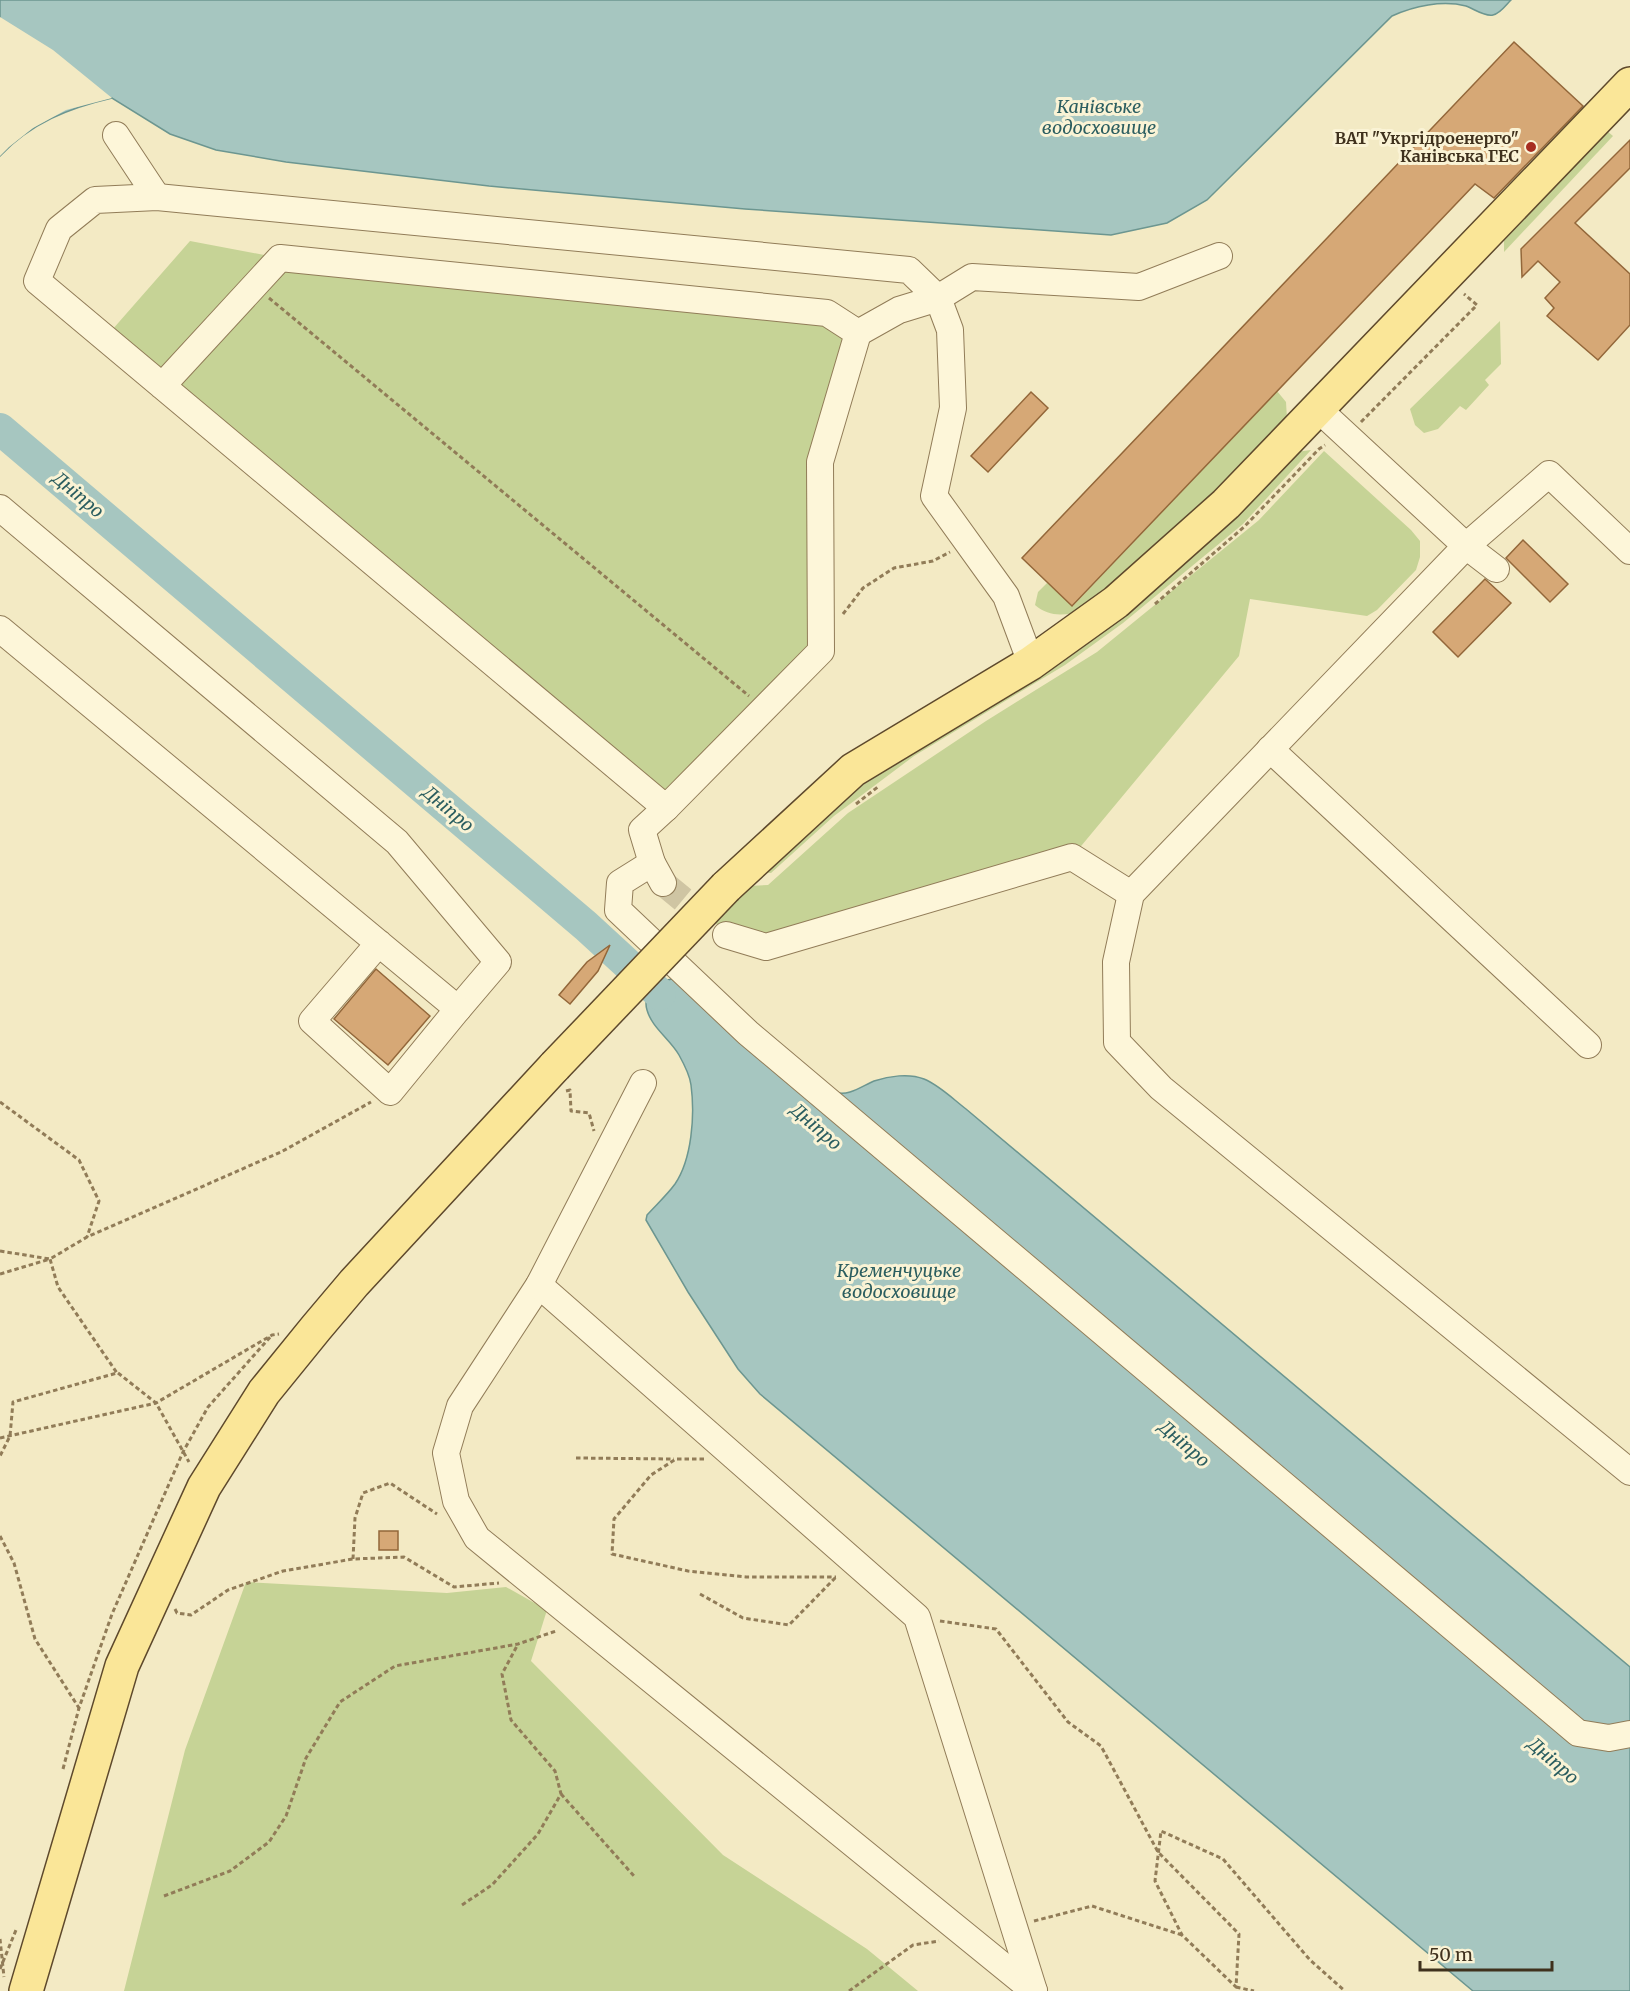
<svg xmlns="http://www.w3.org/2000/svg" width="1630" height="1991" viewBox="0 0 1630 1991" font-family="Merriweather,serif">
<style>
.green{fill:#c6d396}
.water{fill:#a6c6c0;stroke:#6c9690;stroke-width:1.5}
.pier{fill:#f3eac4}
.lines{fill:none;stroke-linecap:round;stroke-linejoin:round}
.river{stroke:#a6c6c0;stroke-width:32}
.building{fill:#d6a876;stroke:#93673a;stroke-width:1.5}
.minor-tunnel{stroke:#cfc5a3;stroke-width:26;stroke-dasharray:26 13;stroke-linecap:butt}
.minor-casing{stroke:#917c58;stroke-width:28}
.major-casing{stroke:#5e492c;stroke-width:36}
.path{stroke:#917c58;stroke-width:3;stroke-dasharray:4.5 3;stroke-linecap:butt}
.minor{stroke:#fdf6d9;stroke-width:26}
.major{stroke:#fae698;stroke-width:33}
.major-bridge-casing{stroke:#5e492c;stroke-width:36;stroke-linecap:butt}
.major-bridge{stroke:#fae698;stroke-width:33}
.poi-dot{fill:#a72d20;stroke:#faf3d5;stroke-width:2}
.labels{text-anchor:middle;stroke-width:6;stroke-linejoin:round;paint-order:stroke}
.poi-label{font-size:16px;font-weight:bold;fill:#3f311d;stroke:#faf3d5;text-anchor:end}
.water-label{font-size:18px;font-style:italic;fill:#2b5e60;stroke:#faf3d5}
</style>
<rect width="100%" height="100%" fill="#f3eac4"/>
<g class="green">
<path d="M1601 126 1613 136 1504 252V228Z"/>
<path d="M190 241 280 258 827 313 858 333 820 462 821 651 666 808 105 338Z"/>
<path d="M1500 321 1501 364 1485 380 1489 385 1466 410 1460 406 1438 429 1424 433 1415 425 1410 409Z"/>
<path d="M1277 391 1286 402 1287 419 1221 490 1084 611C1065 615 1050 618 1035 605L1038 592 1048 582 1073 606Z"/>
<path d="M1311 450 1243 524 1123 623 1065 665 914 756 834 816 771 873 761 872 809 825 1296 452Z"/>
<path d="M1324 451 1411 530 1420 541V557L1416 570 1377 610 1367 616 1250 599 1239 656 1072 857 766 947 726 935 714 921 748 886 768 885 848 813 986 721 1097 652 1259 520Z"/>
<path d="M246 1582 447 1593 506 1587 547 1610 531 1661 723 1855 867 1949 918 1991H124L185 1750Z"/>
</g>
<g class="water">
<path d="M0 0H1511C1506 5 1500 14 1493 15 1485 17 1474 9 1466 6 1442 0 1414 6 1392 16L1207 200 1167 223 1111 235 745 209 489 186 286 162 216 150 170 134 112 98C69 108 31 123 0 156Z"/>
<path d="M672 979 835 1092C848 1097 862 1086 874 1081 889 1076 909 1073 924 1079 939 1085 953 1099 966 1109L1630 1667V1991H1473L760 1394 738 1369 688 1292 646 1220 647 1215C656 1205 667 1195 675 1184 692 1159 695 1115 691 1085 690 1076 684 1064 679 1055 670 1039 652 1028 647 1010 642 994 658 981 672 979Z"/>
</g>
<path class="pier" d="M0 17 53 50 112 98 66 110 33 128 9 147 0 156Z"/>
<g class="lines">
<path class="river" d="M0 429 586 926 660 994"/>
</g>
<g class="building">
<path d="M1514 42 1583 106 1494 198 1475 184 1072 606 1022 558Z"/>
<path d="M1630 140V168L1575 223 1630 274V325L1598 360 1547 316 1554 308 1545 298 1560 282 1538 261 1522 277 1521 249Z"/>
<path d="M1031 392 1048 408 988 472 971 456Z"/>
<path d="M1523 540 1568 584 1550 602 1506 558Z"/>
<path d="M1485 579 1511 603 1458 657 1433 632Z"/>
<path d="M610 945 598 971 570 1004 559 995 587 962Z"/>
<path d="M376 969 430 1016 388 1065 334 1019Z"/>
<rect x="379" y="1531" width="19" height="19"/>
</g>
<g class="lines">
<path class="minor-tunnel" d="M663 883 726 935"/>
<defs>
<g id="minor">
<path d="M116 135 157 197"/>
<path d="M858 333 899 310 938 298 972 277 1139 287 1219 256"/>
<path d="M162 386 280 258 827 313 858 333 820 462 821 651 666 808 37 281 59 229 95 200 157 197 909 270 938 298 950 330 953 408 934 496 1006 596 1031 663"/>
<path d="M1318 409 1466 546 1131 894 1116 962 1117 1042 1161 1088 1630 1472"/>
<path d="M0 508 397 842 498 962 458 1009"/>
<path d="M1496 569 1466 546 1549 474 1630 551"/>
<path d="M0 629 458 1009 390 1092 312 1021 379 943"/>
<path d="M1270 749 1588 1045"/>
<path d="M652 863 620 883 618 910 748 1033 1578 1733 1609 1738 1630 1734"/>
<path d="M663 883 652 863 642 830 666 808"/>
<path d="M726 935 766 947 1072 857 1131 894"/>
<path d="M643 1083 539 1285 460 1406 446 1453 456 1501 477 1538 1034 1991"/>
<path d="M539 1285 917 1617 1034 1991"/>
</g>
<g id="major">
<path d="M726 887 853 770 1031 663 1116 602 1226 504 1630 84"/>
<path d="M26 1991 122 1666 204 1487 264 1392 316 1328 354 1283 555 1066"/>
</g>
</defs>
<use href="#minor" class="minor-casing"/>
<use href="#major" class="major-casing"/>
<g class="path">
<path d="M269 298 749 696"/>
<path d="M1361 422 1477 305 1464 294"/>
<path d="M1155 604 1244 527 1319 449 1325 445"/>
<path d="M843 614 863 588 894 568 933 561 950 552"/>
<path d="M856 804 879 786"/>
<path d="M566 1091 570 1090 571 1111 589 1113 594 1131"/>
<path d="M0 1102 79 1160 99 1201 87 1237"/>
<path d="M0 1251 50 1259 87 1237 281 1152 371 1102"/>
<path d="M0 1274 50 1259 58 1287 117 1373 13 1402 10 1436 0 1456"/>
<path d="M118 1373 156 1403 189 1462"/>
<path d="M0 1438 156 1403 272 1335 279 1334"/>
<path d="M576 1458 674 1459"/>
<path d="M704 1459H676L651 1475 614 1519 612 1554 688 1571 746 1577H836"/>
<path d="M0 1536 14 1563 35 1639 79 1708"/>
<path d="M353 1559 355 1518 363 1493 390 1483 437 1514"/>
<path d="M700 1594 743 1618 789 1625 836 1577"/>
<path d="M175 1609 177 1613 191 1615 228 1590 283 1571 353 1559 404 1557 454 1587 499 1583"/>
<path d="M940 1621 996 1629 1068 1722 1101 1746 1158 1852 1239 1934 1236 1987 1182 1935 1155 1881 1161 1831 1223 1859 1310 1960 1345 1991"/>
<path d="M63 1769 79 1708 112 1614 183 1452 208 1407 272 1335"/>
<path d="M561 1794 634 1876"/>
<path d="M164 1896 230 1871 269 1842 286 1816 306 1758 340 1702 395 1666 518 1644 556 1631"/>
<path d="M462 1905 492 1885 538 1834 561 1794 555 1771 511 1720 502 1674 518 1644"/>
<path d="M1034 1921 1092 1906 1182 1935"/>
<path d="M0 1939 4 1977"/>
<path d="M0 1969 16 1930"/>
<path d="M1236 1987 1254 1991"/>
<path d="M849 1991 913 1945 939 1941"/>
</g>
<use href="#minor" class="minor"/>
<use href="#major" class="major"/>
<defs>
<path id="major-bridge" d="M555 1066 726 887"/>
</defs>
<use href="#major-bridge" class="major-bridge-casing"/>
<use href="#major-bridge" class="major-bridge"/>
</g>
<circle class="poi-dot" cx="1531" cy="147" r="6"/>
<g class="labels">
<g class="poi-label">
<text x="1519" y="144">ВАТ "Укргідроенерго"<tspan x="1519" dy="18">Канівська ГЕС</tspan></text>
</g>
<g class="water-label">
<text x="1099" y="113">Канівське<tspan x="1099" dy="21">водосховище</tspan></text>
<text transform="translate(78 495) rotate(40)" y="6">Дніпро</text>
<text transform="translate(448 809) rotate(40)" y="6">Дніпро</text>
<text transform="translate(816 1127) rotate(41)" y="6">Дніпро</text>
<text x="899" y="1277">Кременчуцьке<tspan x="899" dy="21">водосховище</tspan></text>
<text transform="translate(1184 1444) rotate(41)" y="6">Дніпро</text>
<text transform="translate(1553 1761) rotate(41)" y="6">Дніпро</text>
</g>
</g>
<path d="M1420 1961v9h132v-9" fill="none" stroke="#3f311d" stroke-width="3"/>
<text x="1429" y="1961" font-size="18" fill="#3f311d" stroke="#faf3d5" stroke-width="4.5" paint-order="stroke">50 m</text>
</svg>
